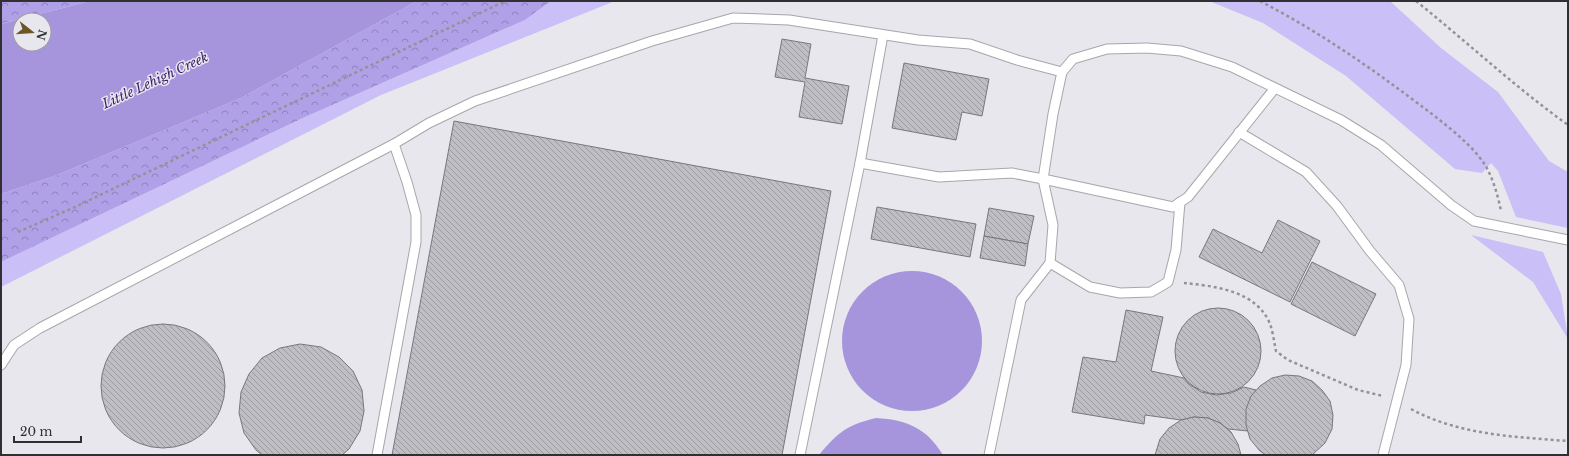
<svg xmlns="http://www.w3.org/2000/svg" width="1569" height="456" viewBox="0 0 1569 456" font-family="'Libre Baskerville',serif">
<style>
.grass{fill:#cabff7}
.forest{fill:url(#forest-crowns)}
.water{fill:#a695dc;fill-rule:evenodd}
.building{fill:url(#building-back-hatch);stroke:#78777d}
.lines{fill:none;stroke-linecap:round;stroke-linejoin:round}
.lane-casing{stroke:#a7a6ac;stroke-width:11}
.path{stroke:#939397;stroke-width:2.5;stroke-dasharray:3 3;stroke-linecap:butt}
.lane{stroke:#fff;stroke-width:9}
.labels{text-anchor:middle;stroke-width:3;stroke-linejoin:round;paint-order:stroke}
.water-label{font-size:13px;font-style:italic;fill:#391b6d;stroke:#e8e7ed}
</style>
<defs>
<pattern id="forest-crowns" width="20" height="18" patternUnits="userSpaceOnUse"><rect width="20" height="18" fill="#b0a0e8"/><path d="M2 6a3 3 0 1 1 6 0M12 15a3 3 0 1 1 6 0" fill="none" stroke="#9083bd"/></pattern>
<pattern id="building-back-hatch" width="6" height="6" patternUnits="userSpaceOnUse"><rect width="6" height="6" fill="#bfbec4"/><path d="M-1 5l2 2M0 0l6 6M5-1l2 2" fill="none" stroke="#9c9ba0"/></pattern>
</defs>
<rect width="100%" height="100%" fill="#e8e7ed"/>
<g class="grass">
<path d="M551 1H615L381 95 1 287V262L303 118 525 20Z"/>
<path d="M1209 1H1390L1441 48 1498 92 1549 161 1568 172V228L1516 217 1498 171 1491 163 1482 173 1455 169 1346 76 1263 23Z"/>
<path d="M1471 235 1543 252 1561 294 1568 339 1533 282Z"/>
</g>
<g class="forest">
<path d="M1 1H90L1 24Z"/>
<path d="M417 1H551L525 20 303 118 1 262V194L57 175 241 98Z"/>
</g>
<g class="water">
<path d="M90 1H417L241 98 57 175 1 194V24ZM20 20H44V44H20Z"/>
<circle cx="912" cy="341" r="70"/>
<path d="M876 418C908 420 926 428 943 455H819C838 432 847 425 876 418Z"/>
</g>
<g class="building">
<path d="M782 39 811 44 805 78 849 86 842 124 799 117 805 82 775 77Z"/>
<path d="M904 63 989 79 982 116 962 112 956 140 892 128Z"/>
<path d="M454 121 831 191 782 455H392Z"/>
<path d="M877 207 976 224 970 257 871 239Z"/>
<path d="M989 208 1034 216 1028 244 984 236Z"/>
<path d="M1278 220 1320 241 1290 302 1199 257 1213 229 1262 253Z"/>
<path d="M984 236 1028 244 1025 266 980 258Z"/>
<path d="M1312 262 1376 294 1355 336 1291 304Z"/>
<circle cx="1218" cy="351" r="43"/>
<path d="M1126 310 1163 317 1151 371 1184 378 1189 384 1201 392 1216 395 1231 393 1244 387 1256 390 1248 431 1228 429 1220 423 1208 418 1194 417 1181 420 1145 415 1144 424 1072 412 1083 357 1116 362Z"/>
<circle cx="163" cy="386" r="62"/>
<path d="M300 344 321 347 339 357 353 371 362 390 364 411 360 431 349 449 342 455H262L256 450 244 433 239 413 241 392 249 374 262 358 280 348Z"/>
<path d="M1285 375 1299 376 1312 381 1322 390 1330 401 1333 415 1332 429 1325 443 1312 455H1266L1260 451 1250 439 1246 425V409L1251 396 1260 386 1272 378Z"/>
<path d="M1194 417 1208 418 1220 423 1231 432 1238 444 1241 455H1155L1160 439 1169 428 1181 420Z"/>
</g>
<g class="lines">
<defs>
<g id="lane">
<path d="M1275 88 1188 197 1173 207 1043 179 1053 114 1062 72 1073 59 1107 49 1147 48 1181 51 1232 67 1341 120 1381 145 1451 205 1474 221 1568 240"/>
<path d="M1239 132 1306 172 1337 206 1370 251 1399 285 1409 319 1406 365 1383 455"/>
<path d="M860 163 939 177 1012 173 1043 179 1053 225 1050 263 1021 300 989 455"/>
<path d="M1050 263 1090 287 1120 293 1151 292 1168 282 1176 250 1180 202"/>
<path d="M1 365 14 345 40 328 394 144 429 123 475 101 652 41 733 18 789 20 918 40 970 44 1017 60 1062 72"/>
<path d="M377 455 416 242V215L407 182 394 144"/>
<path d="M800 455 860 163 883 35"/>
</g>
</defs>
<use href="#lane" class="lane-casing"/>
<g class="path">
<path d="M1260 1C1319 32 1367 65 1420 105 1440 120 1472 144 1485 165 1493 178 1498 196 1501 211"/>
<path d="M1416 1C1467 42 1515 87 1568 125"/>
<path d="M18 232 75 207 505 1"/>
<path d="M1184 283C1215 286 1257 291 1270 324 1273 332 1274 342 1276 351L1288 360 1358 390 1383 396"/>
<path d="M1411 409C1459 435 1515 437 1568 441"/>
</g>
<use href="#lane" class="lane"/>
</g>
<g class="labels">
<g class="water-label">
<text transform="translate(155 80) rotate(-25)" y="5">Little Lehigh Creek</text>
</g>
</g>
<rect width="1569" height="456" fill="none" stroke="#303032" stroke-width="4"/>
<g transform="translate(32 32) rotate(107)"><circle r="19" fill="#e8e7ed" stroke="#9e9ea2"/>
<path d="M0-3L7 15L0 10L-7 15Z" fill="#6c5626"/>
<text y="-6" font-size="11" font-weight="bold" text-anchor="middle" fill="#303032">N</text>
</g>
<path d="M14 436v6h67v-6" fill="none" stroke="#303032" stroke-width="2"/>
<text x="20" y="436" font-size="12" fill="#303032" stroke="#e8e7ed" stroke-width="3" paint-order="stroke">20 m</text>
</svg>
